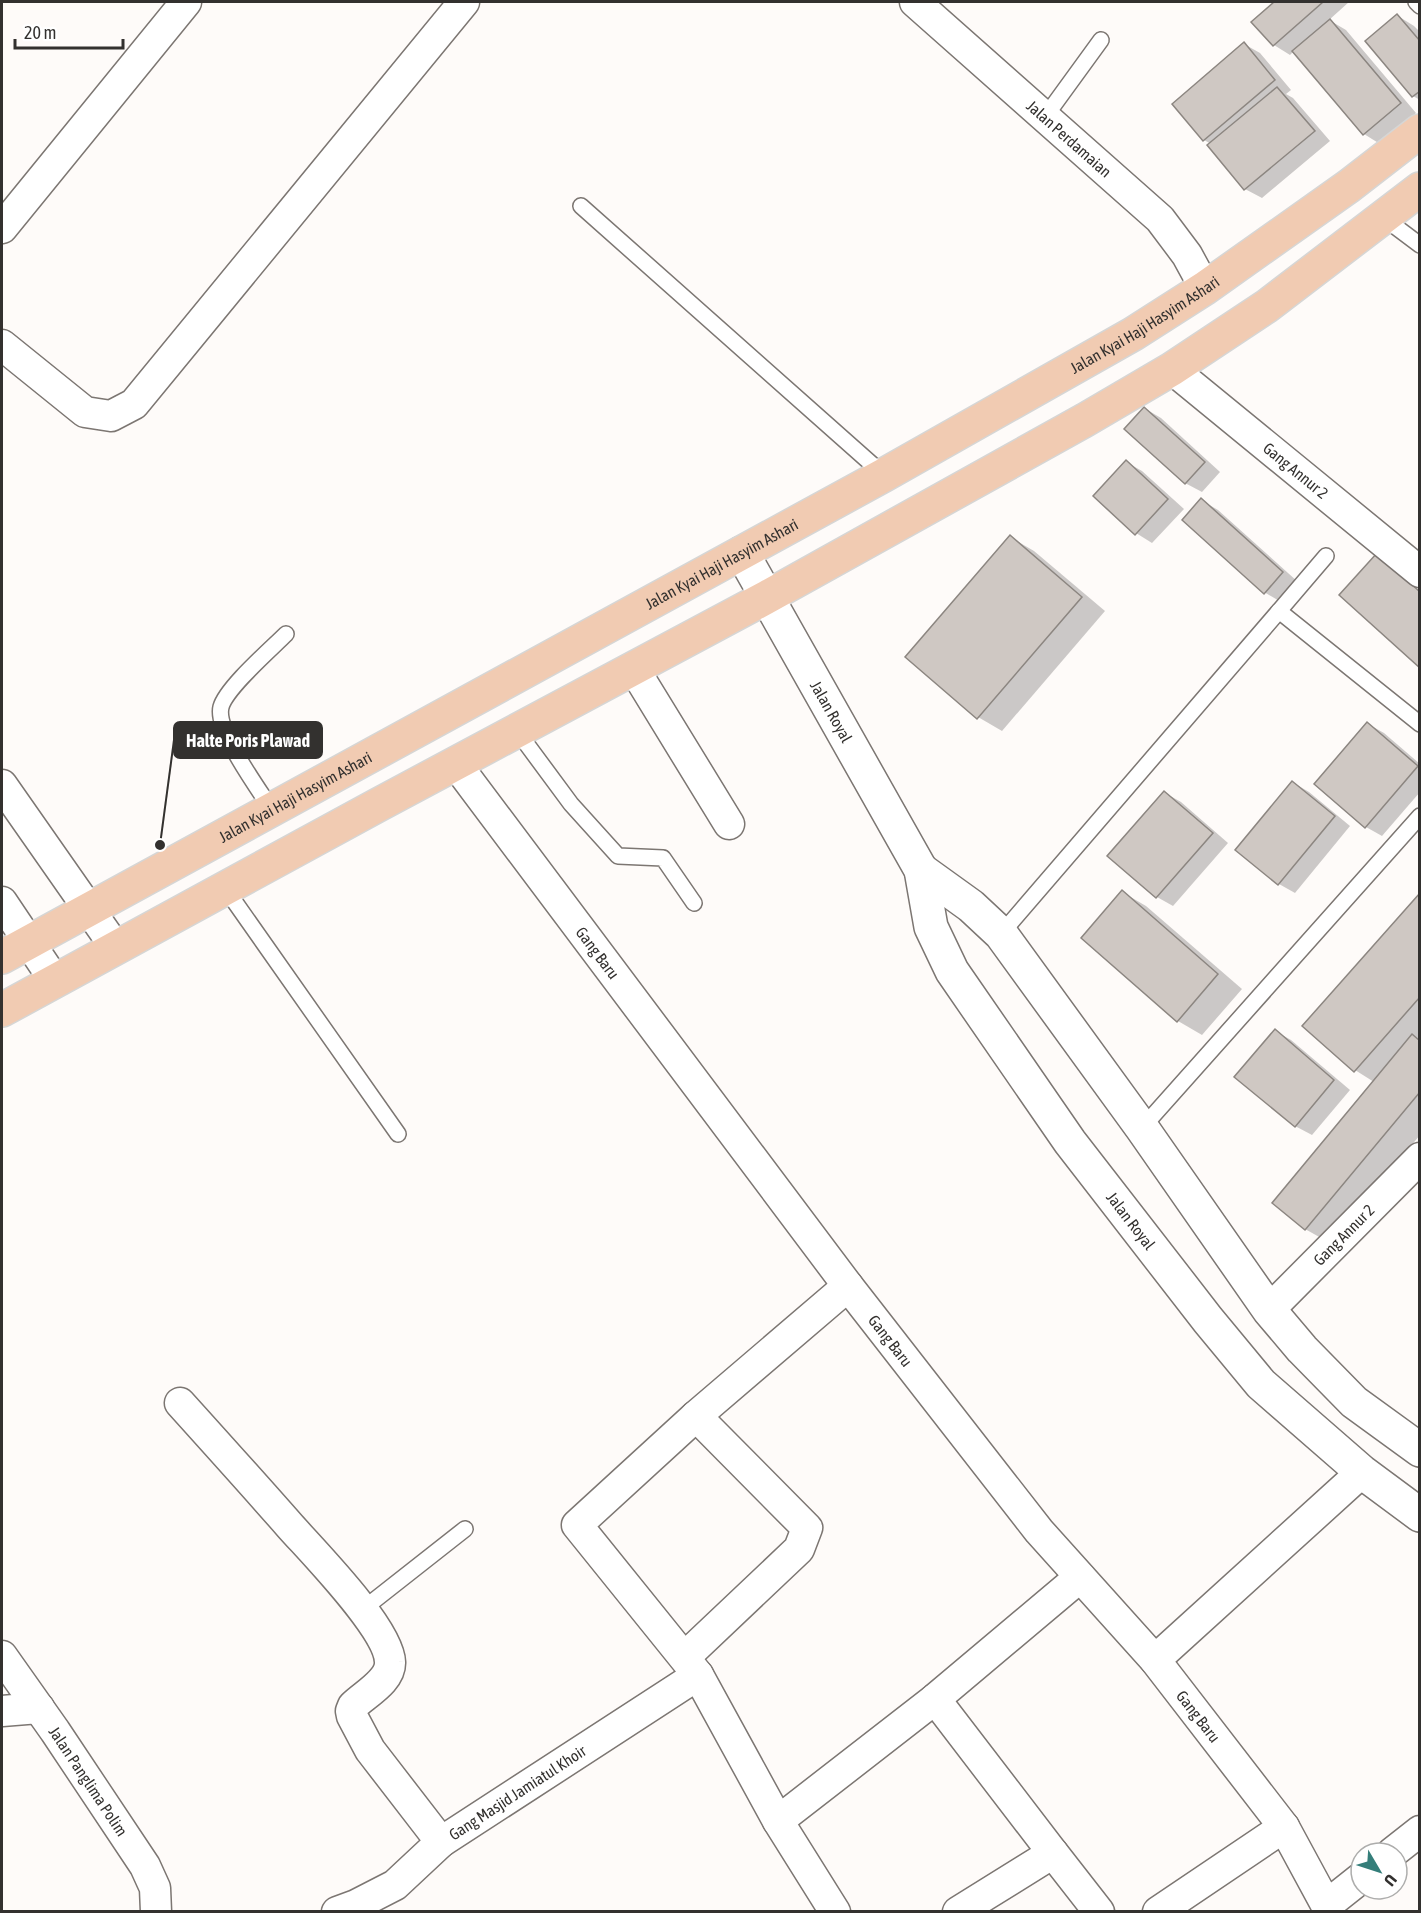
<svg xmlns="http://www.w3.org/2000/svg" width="1421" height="1913" viewBox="0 0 1421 1913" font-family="'Asap Condensed',sans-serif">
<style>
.shadow{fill:#0003}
.building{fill:#cfc8c3;stroke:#8c8681;stroke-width:1.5}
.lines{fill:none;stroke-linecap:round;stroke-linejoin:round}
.lane-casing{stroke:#7c7672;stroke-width:18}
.street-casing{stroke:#7c7672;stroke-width:33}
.secondary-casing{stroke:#7c7672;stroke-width:36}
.primary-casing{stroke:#d6d6d5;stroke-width:36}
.lane{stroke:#fff;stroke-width:15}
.street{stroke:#fff;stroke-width:30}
.secondary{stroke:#fff;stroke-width:33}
.primary{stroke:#f1cbb2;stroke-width:33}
.labels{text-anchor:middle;stroke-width:4.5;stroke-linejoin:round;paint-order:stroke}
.street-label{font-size:16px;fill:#33312f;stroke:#fff}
.leader{fill:none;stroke:#33312f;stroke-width:2}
.callout-dot{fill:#33312f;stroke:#fff;stroke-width:2}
.callout{fill:#33312f;stroke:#33312f;stroke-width:2}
.callout-label{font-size:18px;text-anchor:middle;font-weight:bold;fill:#fff}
</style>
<rect width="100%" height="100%" fill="#fefbf9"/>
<g class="shadow">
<path d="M1276 2H1349L1329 20 1346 30 1416 113 1380 144 1364 134 1294 51 1290 55 1274 45 1253 22Z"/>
<path d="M1398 16 1414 26 1420 32V100L1413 96 1367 41Z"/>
<path d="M1244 44 1260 53 1291 90 1286 94 1293 98 1330 141 1262 198 1245 189 1209 146 1211 144 1204 140Z"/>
<path d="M1144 408 1161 418 1220 472 1202 492 1185 483Z"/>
<path d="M1126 462 1142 471 1184 509 1152 543 1136 533Z"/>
<path d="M1201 500 1218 510 1298 582 1281 602 1264 592Z"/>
<path d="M1010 537 1034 551 1105 611 1002 731 978 717Z"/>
<path d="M1368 724 1384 733 1420 764V792L1382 836 1366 827Z"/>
<path d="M1292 782 1309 792 1350 826 1295 893 1279 884 1237 849Z"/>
<path d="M1165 793 1181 802 1228 843 1173 906 1157 897Z"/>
<path d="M1122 892 1146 906 1242 989 1202 1035 1178 1021Z"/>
<path d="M1420 895V1135L1330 1243 1305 1229 1374 1082 1355 1070Z"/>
<path d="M1275 1031 1291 1040 1350 1090 1312 1135 1295 1126Z"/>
</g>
<g class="building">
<path d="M1274 2H1323L1273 46 1251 22Z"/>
<path d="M1397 14 1420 41V91L1412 97 1365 41Z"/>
<path d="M1330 19 1401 103 1363 135 1292 51Z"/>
<path d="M1244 42 1275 80 1203 141 1172 104Z"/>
<path d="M1277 87 1315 131 1244 190 1207 145Z"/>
<path d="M1144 407 1205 462 1185 484 1124 429Z"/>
<path d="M1126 460 1168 499 1135 535 1093 496Z"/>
<path d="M1201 498 1283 572 1264 594 1182 520Z"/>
<path d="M1010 535 1082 597 977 719 905 657Z"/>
<path d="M1377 553 1420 592V668L1339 595Z"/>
<path d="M1367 722 1418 766 1365 828 1314 784Z"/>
<path d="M1292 781 1335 816 1278 885 1235 850Z"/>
<path d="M1164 791 1213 833 1156 898 1107 856Z"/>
<path d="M1122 890 1218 974 1177 1022 1081 938Z"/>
<path d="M1420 893V997L1354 1072 1302 1026Z"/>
<path d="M1275 1029 1334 1080 1295 1127 1234 1077Z"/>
<path d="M1412 1034 1420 1041V1092L1305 1230 1272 1203Z"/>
</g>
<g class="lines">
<defs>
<g id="lane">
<path d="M1416 2 1420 6"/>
<path d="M1045 117 1101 40"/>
<path d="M581 206 884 475"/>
<path d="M1384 218 1420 245"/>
<path d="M1279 611 1326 556"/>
<path d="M517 731 571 804 618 856 663 858 694 903"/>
<path d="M272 810C258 788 215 730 221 707 226 688 271 649 286 634"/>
<path d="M225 888 398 1134"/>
<path d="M1001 934 1279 611 1420 724"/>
<path d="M1142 1128 1420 816"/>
<path d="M362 1610 465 1529"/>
</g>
<g id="street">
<path id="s1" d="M915 2 1160 219 1187 255 1205 288"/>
<path d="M2 228 186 2"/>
<path d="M2 345 85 412 111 416 134 404 464 2"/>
<path id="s2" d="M1172 369 1420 572"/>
<path d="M634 669 729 824"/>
<path id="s3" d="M456 764 848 1286 1039 1531 1155 1660 1284 1827 1330 1912"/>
<path d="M2 785 116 948"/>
<path d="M2 902 55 981"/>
<path id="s4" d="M1269 1310 1420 1158"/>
<path d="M180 1403C217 1444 254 1485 290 1526 314 1553 389 1629 390 1662 391 1681 365 1694 353 1706L351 1711 352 1716 370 1750 441 1842"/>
<path id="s5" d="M2 1656 55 1731 145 1866 155 1888 156 1912"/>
<path d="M685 1657 799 1549 807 1528 696 1416"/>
<path d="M1155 1660 1362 1472"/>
<path d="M935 1699 1053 1853 958 1912"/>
<path d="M2 1711 39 1708"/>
<path d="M778 1821 935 1699 1080 1577"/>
<path d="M1053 1853 1099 1912"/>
<path d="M1392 1853 1420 1831"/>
<path d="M1327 1905 1361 1878"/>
<path id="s6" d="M337 1912 356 1905 395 1885 441 1842 698 1675"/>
<path d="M835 1912 778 1821 698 1675 577 1525 696 1416 848 1286"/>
<path d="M1158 1912 1284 1827"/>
</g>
<g id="secondary">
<path id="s7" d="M742 553 921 870 931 927 952 971 1070 1142 1208 1320 1261 1384 1362 1472 1420 1515"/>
<path d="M921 870 971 906 1001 934 1142 1128 1269 1310 1302 1349 1354 1402 1420 1450"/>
</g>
<g id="primary">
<path id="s8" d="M2 957 884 475 1133 334 1205 288 1349 186 1420 131"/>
<path d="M2 1010 378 805 767 597 1085 420 1172 369 1267 306 1420 189"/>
</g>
</defs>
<use href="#lane" class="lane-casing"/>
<use href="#street" class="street-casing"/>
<use href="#secondary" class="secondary-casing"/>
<use href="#primary" class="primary-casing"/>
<use href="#lane" class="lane"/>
<use href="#street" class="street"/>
<use href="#secondary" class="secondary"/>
<use href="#primary" class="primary"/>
</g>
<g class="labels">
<g class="street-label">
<text dy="6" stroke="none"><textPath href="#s1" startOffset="206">Jalan Perdamaian</textPath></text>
<text dy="6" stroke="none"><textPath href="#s8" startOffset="1306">Jalan Kyai Haji Hasyim Ashari</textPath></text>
<text dy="6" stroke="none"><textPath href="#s2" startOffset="160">Gang Annur 2</textPath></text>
<text dy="6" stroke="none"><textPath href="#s8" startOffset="820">Jalan Kyai Haji Hasyim Ashari</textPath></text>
<text dy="6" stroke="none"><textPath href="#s7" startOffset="182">Jalan Royal</textPath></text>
<text dy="6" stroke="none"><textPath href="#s8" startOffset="334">Jalan Kyai Haji Hasyim Ashari</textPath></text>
<text dy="6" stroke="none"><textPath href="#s3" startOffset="236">Gang Baru</textPath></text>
<text dy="6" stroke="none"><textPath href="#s7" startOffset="778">Jalan Royal</textPath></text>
<text dy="6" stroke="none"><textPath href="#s4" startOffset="106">Gang Annur 2</textPath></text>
<text dy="6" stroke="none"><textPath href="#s3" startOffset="722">Gang Baru</textPath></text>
<text dy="6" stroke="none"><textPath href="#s3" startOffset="1208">Gang Baru</textPath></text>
<text dy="6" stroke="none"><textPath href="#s5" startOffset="152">Jalan Panglima Polim</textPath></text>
<text dy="6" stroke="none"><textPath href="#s6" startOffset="218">Gang Masjid Jamiatul Khoir</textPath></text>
</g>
</g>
<path class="leader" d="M160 845L174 740"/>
<circle class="callout-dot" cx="160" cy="845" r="6"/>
<rect class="callout" x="174" y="722" width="148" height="36" rx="6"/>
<g class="callout-label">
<text x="248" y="747">Halte Poris Plawad</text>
</g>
<rect width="1421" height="1913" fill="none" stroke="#33312f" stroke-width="6"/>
<g transform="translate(1379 1871) rotate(129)"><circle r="28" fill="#ffffff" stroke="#adadac" stroke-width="1.5"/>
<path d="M0-4.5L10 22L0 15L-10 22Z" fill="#357e7a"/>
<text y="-9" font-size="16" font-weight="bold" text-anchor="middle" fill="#33312f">U</text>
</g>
<path d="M15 39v9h108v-9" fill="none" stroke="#33312f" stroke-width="3"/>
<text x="24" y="39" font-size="18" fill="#33312f" stroke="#ffffff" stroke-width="4.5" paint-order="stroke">20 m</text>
</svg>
